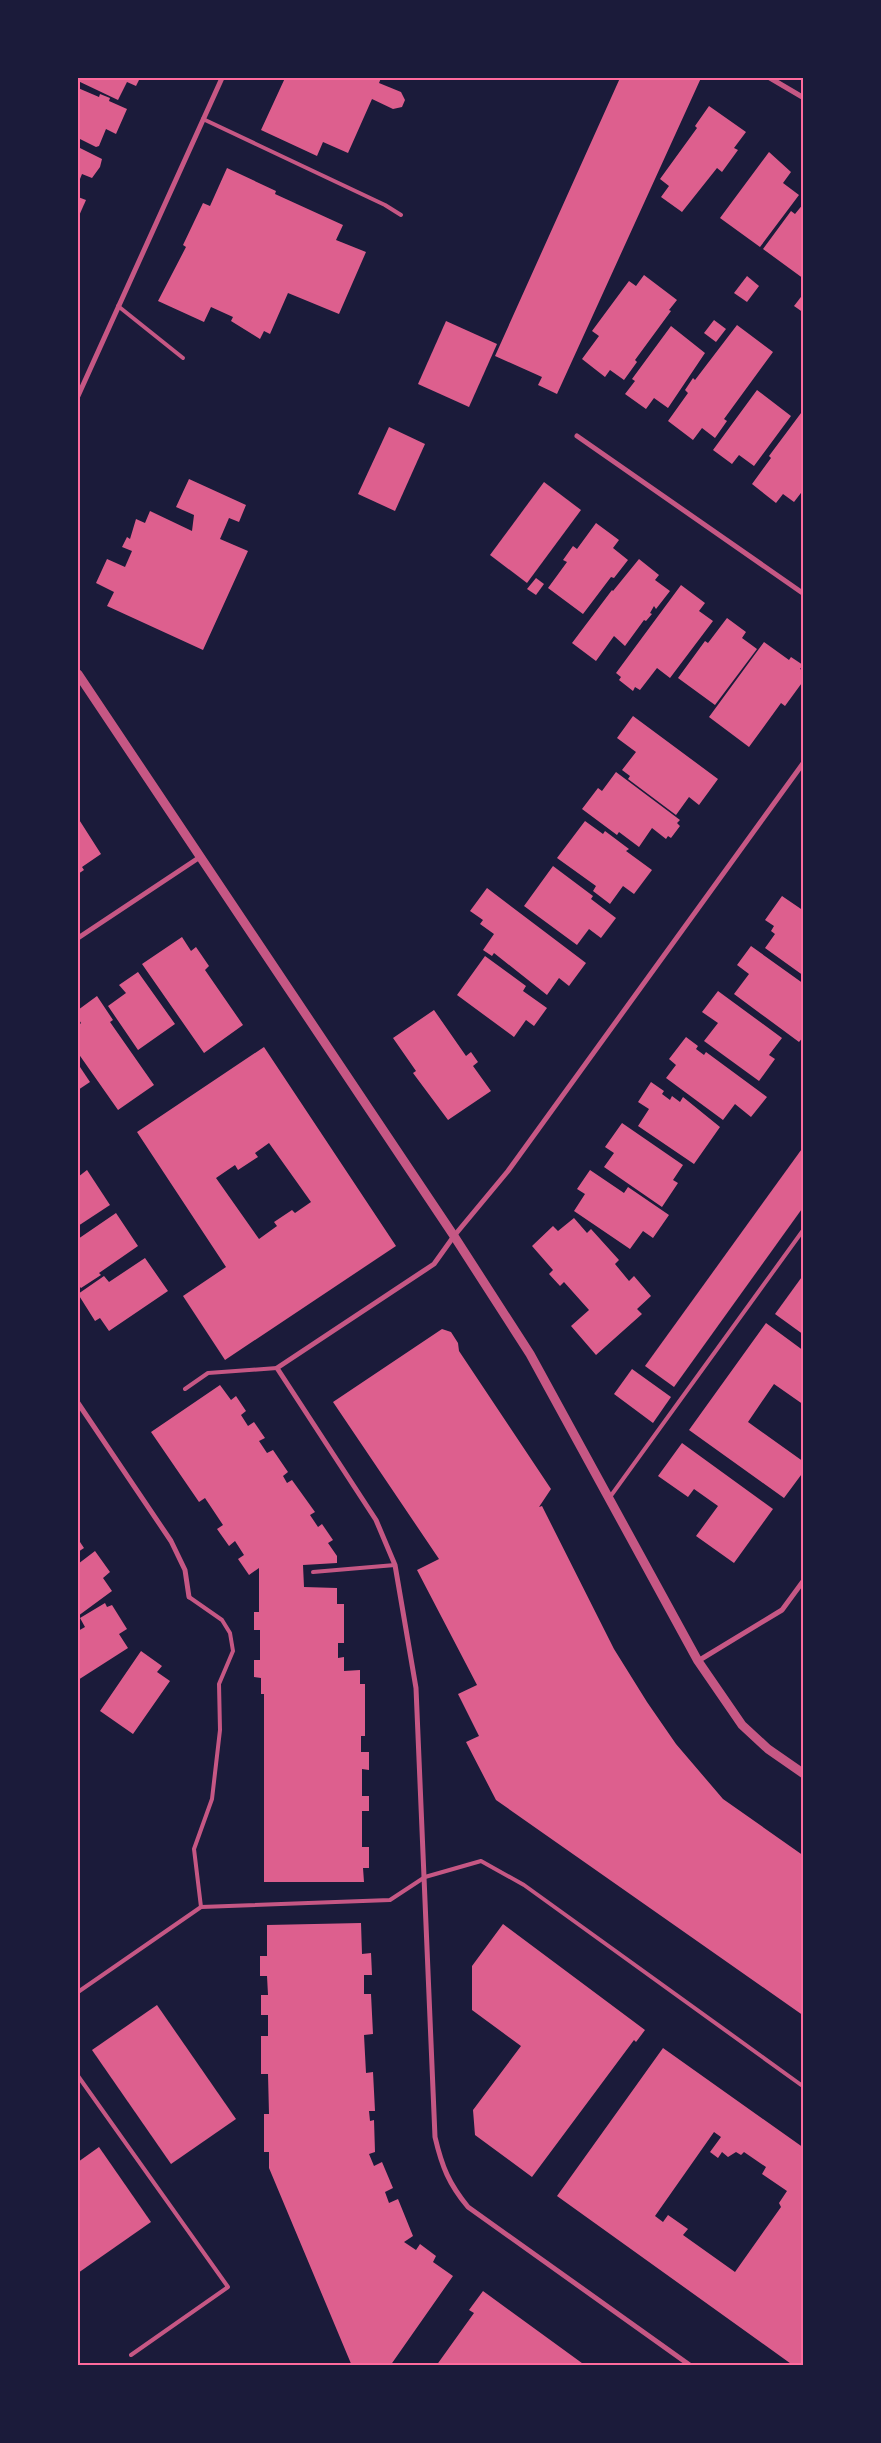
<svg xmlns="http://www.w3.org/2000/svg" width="881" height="2443" viewBox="0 0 881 2443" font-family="'Fira Sans',sans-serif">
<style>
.building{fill:#dd5f8e;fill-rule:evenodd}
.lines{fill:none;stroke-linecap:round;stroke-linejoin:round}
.service{stroke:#c65784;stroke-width:4}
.minor{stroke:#c65784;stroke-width:5}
.tertiary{stroke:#c65784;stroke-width:9}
.neatline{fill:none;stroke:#ff6b9d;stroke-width:2}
</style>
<rect width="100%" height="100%" fill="#1b1b3a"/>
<g class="building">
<path d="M78 78H140L136 86 127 82 118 100 78 81Z"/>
<path d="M285 78H381L379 83 401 92 405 100 402 107 393 109 372 99 348 153 323 142 317 156 261 130Z"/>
<path d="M620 78H701L557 394 538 385 542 377 495 356Z"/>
<path d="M78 88 99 97 100 94 110 98 109 101 127 109 116 134 106 129 99 146 96 147 78 138Z"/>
<path d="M709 106 746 132 734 148 738 150 722 172 717 168 682 212 661 197 669 186 660 179 697 128 695 126Z"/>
<path d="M78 147 102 159 100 167 92 178 82 174 78 184Z"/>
<path d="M769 152 791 172 783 183 799 195 760 247 720 218Z"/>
<path d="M227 168 276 191 275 194 343 225 336 240 366 252 339 314 288 293 270 334 264 331 260 339 231 321 233 317 211 307 204 322 158 301 186 247 183 245 203 203 210 206Z"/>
<path d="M78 197 86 200 78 218Z"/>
<path d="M804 203V279L763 249 791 211 795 214Z"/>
<path d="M644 275 677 300 669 310 671 311 635 360 637 362 624 380 610 370 605 377 582 359 599 336 592 331 629 281 636 286Z"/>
<path d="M747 276 759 286 747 302 734 293Z"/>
<path d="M804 293V313L794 306Z"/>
<path d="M714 320 726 329 716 342 704 333Z"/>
<path d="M446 321 497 344 469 407 418 384Z"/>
<path d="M737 325 773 352 724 419 727 421 715 438 702 428 693 440 668 421 688 393 685 390 693 378 695 380Z"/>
<path d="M671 326 705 353 668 408 654 398 646 409 625 394 635 381 632 379Z"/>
<path d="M757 390 791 416 754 466 739 455 732 464 713 450Z"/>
<path d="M804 409V489L794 502 783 494 776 503 752 484 771 458 769 456Z"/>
<path d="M389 427 425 444 395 511 358 494Z"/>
<path d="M189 479 246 505 239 522 229 518 220 539 248 551 203 650 107 606 114 592 96 583 107 559 125 567 132 551 122 547 127 537 130 539 136 519 145 523 150 511 192 531 194 515 176 507Z"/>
<path d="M544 482 581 510 527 583 490 555Z"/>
<path d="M596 523 619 540 613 548 628 560 614 578 611 577 583 614 548 588 567 562 563 560 573 546 577 549Z"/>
<path d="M639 559 659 575 655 580 670 591 656 609 654 606 650 613 652 614 646 621 644 620 625 646 614 636 596 661 572 643 612 590 613 591Z"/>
<path d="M536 578 544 584 536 595 527 589Z"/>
<path d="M681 585 705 603 699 611 713 621 670 678 657 668 640 690 635 687 633 691 619 680 621 677 616 673Z"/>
<path d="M727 618 746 632 742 638 757 649 715 705 678 678 705 641 708 643Z"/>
<path d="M764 642 789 660 791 657 803 665 800 669 804 671V680L785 706 781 703 749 747 709 717Z"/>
<path d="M633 716 718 779 699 805 689 797 676 815 628 779 630 776 622 770 636 752 617 738Z"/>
<path d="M616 772 680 820 677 823 680 826 671 838 668 836 666 839 652 828 639 847 619 832 617 835 582 809 598 788 602 791Z"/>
<path d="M78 818 101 854 82 867 84 870 78 874Z"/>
<path d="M585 821 603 834 605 831 629 849 626 851 652 870 634 894 623 886 610 904 593 891 596 886 557 858Z"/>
<path d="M553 866 593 896 591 899 616 918 601 938 589 929 577 945 524 906Z"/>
<path d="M487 888 586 963 569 986 559 978 547 995 494 953 492 956 483 950 494 934 480 924 483 920 470 911Z"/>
<path d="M782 896 804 911V976L765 948 775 934 771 931 774 926 765 920Z"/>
<path d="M182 937 191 951 196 947 209 966 205 970 243 1025 204 1053 142 964Z"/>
<path d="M751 946 804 984V1036L799 1042 734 994 749 974 737 965Z"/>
<path d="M485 956 526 986 523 991 547 1008 534 1026 526 1020 514 1037 457 995Z"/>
<path d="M138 972 175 1024 138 1050 108 1006 126 993 119 985Z"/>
<path d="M718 991 782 1038 769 1055 775 1059 759 1081 704 1041 718 1023 702 1012Z"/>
<path d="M97 996 113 1020 110 1022 154 1085 118 1110 78 1053V1026L81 1023 78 1018V1010Z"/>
<path d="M434 1010 466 1056 471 1052 478 1062 473 1066 491 1091 448 1120 413 1073 416 1071 393 1038Z"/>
<path d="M686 1037 698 1046 696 1049 704 1055 706 1052 767 1097 751 1117 735 1104 723 1120 666 1078 676 1065 669 1059Z"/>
<path d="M264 1047 396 1246 225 1360 183 1296 226 1267 137 1132ZM269 1143 311 1202 295 1213 292 1210 274 1222 277 1226 259 1239 216 1178 235 1165 238 1170 258 1157 255 1153Z"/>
<path d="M78 1064 90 1082 78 1090Z"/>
<path d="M651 1082 664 1091 662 1094 670 1100 672 1096 680 1102 683 1097 720 1127 694 1164 638 1126 649 1109 638 1102Z"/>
<path d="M622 1123 683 1165 673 1180 678 1183 662 1207 604 1167 614 1153 605 1147Z"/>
<path d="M804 1146V1206L674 1387 645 1366Z"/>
<path d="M87 1170 110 1205 78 1226V1177Z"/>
<path d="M590 1170 624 1193 628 1187 669 1215 653 1238 643 1231 630 1249 574 1211 585 1194 577 1189Z"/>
<path d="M116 1213 138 1246 99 1273 101 1275 81 1288 79 1286 78 1287V1239Z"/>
<path d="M574 1218 587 1233 591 1229 619 1260 615 1264 629 1281 634 1276 651 1296 637 1309 642 1314 596 1355 571 1326 589 1310 564 1282 560 1286 549 1274 553 1270 532 1246 553 1226 558 1231Z"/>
<path d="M145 1258 168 1291 109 1331 100 1318 95 1321 78 1294 104 1276 109 1282Z"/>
<path d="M804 1274V1335L775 1314Z"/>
<path d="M766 1323 804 1351V1405L774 1384 748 1422 804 1462V1471L784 1498 689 1430Z"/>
<path d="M442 1329 451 1332 458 1343 459 1351 551 1489 539 1507 542 1506 614 1649 647 1702 676 1744 723 1799 804 1856V2016L496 1800 466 1742 479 1736 458 1694 477 1685 417 1570 439 1559 333 1402Z"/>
<path d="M632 1369 671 1397 653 1423 614 1394Z"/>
<path d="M220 1385 231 1400 236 1396 246 1411 241 1415 248 1426 254 1422 265 1438 259 1441 267 1453 273 1450 288 1472 283 1476 287 1483 292 1480 315 1512 310 1515 318 1527 322 1524 333 1540 328 1543 337 1556V1563L303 1565 304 1587 337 1588V1604H344V1643H338V1658L344 1657V1671L360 1670V1684H365V1736H361V1752H369V1770L362 1769V1796H369V1811H362V1847H369V1868H363L364 1882H264V1694H261V1678L254 1677V1660H260V1630H254V1612H259V1568L249 1575 238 1559 244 1555 235 1541 229 1546 217 1529 223 1525 205 1498 199 1502 151 1432Z"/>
<path d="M682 1443 773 1509 734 1563 696 1536 718 1506 694 1489 688 1497 658 1476Z"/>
<path d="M78 1539 84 1548 78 1552Z"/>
<path d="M95 1551 110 1572 103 1578 112 1591 78 1616V1564Z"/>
<path d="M105 1603 107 1607 112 1605 127 1629 119 1634 128 1648 78 1680V1631L85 1627 80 1618Z"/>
<path d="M141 1651 162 1666 157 1672 170 1681 133 1734 100 1711Z"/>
<path d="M361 1923 362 1954 371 1953 372 1975H364V1994H371L373 2034 364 2035 366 2073 373 2072 375 2111H369L370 2121 374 2120 375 2152 369 2154 374 2166 382 2162 393 2188 385 2192 389 2203 398 2199 413 2236 404 2242 416 2250 420 2244 436 2256 433 2262 453 2276 390 2366H352L269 2168V2152H264V2114H269L268 2074H261V2036H268V2015H261V1995H268L267 1976H260V1956H267V1925Z"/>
<path d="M503 1924 645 2030 636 2042 634 2040 532 2177 475 2135 473 2110 521 2046 472 2010V1966Z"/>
<path d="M157 2005 236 2119 171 2164 92 2050Z"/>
<path d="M663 2048 804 2148V2366H794L557 2196ZM714 2132 721 2137 710 2152 718 2158 722 2152 728 2157 736 2152 741 2155 744 2152 766 2167 762 2174 787 2191 779 2203 781 2207 735 2272 683 2235 688 2229 668 2215 663 2222 655 2216Z"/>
<path d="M99 2147 151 2222 78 2273V2162Z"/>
<path d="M483 2291 586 2366H436L474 2313 469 2310Z"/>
</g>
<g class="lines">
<g class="service">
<path d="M203 119 385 205 401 215"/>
<path d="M118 306 183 358"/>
<path d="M185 1389 208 1373 277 1368"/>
<path d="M610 1497 804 1229"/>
<path d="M313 1572 395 1565"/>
<path d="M189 1597 222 1620 230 1633 233 1651 219 1684 220 1730 212 1799 194 1849 201 1907"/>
<path d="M78 1995V1992L201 1907 390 1900 425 1877 481 1861 524 1885 804 2087"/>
<path d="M78 2076 228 2287 131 2355"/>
</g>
<g class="minor">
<path d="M770 78 804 98"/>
<path d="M78 396 222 78"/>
<path d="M577 436 804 594"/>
<path d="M78 938 200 857"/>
<path d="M78 1403 171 1541 185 1570 189 1597"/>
<path d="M698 1661 782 1610 804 1580"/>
<path d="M691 2366 468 2207C449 2184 442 2167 435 2137L416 1688 395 1565 376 1520 277 1368 434 1264 454 1236 508 1171 804 762"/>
</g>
<path class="tertiary" d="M78 674 454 1236 530 1354 698 1661 742 1725 768 1749 804 1774"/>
</g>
<rect width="881" height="2443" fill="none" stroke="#1b1b3a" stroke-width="158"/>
<rect x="79" y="79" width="723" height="2285" class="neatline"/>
</svg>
